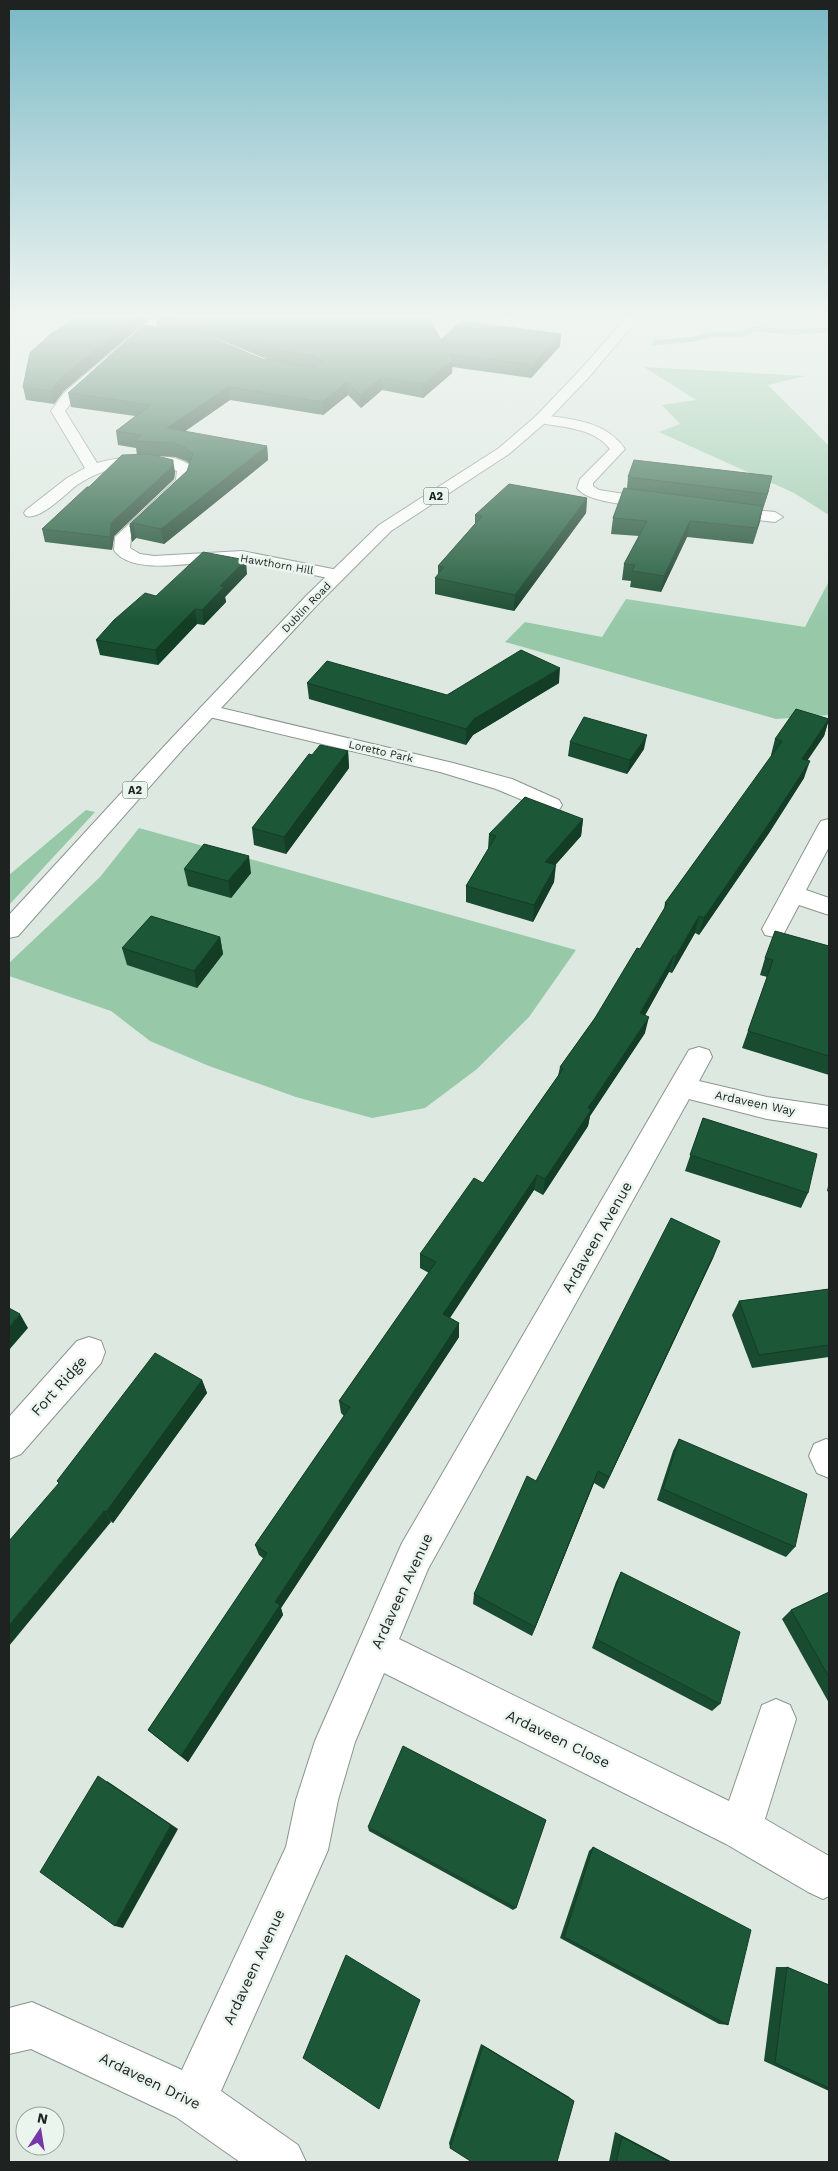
<svg xmlns="http://www.w3.org/2000/svg" width="838" height="2171" viewBox="0 0 838 2171" font-family="'Work Sans',sans-serif">
<style>
.green{fill:#97c9a9}
.lines{fill:none;stroke-linecap:round;stroke-linejoin:round}
.stream{stroke:#72be90;stroke-width:5}
.minor-casing{stroke:#8b958f;stroke-width:2}
.major-casing{stroke:#8b958f;stroke-width:2}
.minor{fill:#fff;fill-rule:evenodd}
.major{fill:#fff;fill-rule:evenodd}
.wall{fill:#184b2f;fill-rule:evenodd}
.shaded-wall{fill:#143d26}
.building{fill:#1c5737;stroke:#143d26}
.labels{text-anchor:middle;stroke-width:5;stroke-linejoin:round;paint-order:stroke}
.shield{fill:#eaf5ed;stroke:#5b615e;stroke-width:1}
.shield-label{font-size:11px;font-weight:bold;fill:#1e2220}
.far-street-label{font-size:11px;fill:#1e2220;stroke:#eaf5ed}
.street-label{font-size:12px;fill:#1e2220;stroke:#eaf5ed}
.near-street-label{font-size:15px;fill:#1e2220;stroke:#eaf5ed}
</style>
<rect width="100%" height="100%" fill="#dde8e0"/>
<g class="green">
<path d="M644 367 805 376 768 385 829 446V515L794 493 659 432 680 424 662 405 696 400Z"/>
<path d="M829 581V715L776 719 505 642 525 622 602 637 626 599 805 627Z"/>
<path d="M86 810 95 812 9 905V875Z"/>
<path d="M139 828 576 950 529 1017 477 1069 425 1108 372 1118 296 1097 209 1066 150 1041 111 1011 9 976V963L100 877Z"/>
</g>
<g class="lines">
<path class="stream" d="M655 343 694 339 714 334H742L753 329 793 332 829 330"/>
<defs>
<g id="minor">
<path d="M154 317H167L74 399 65 411 97 463C118 457 178 448 193 469L188 484 131 538 130 548 140 554 154 556 242 551 343 571 346 575 343 579 337 580C306 574 274 565 243 561 210 557 134 580 114 550L115 537 176 480 177 471C145 457 105 466 77 485 65 494 41 520 26 516L24 513 26 510 67 478 85 468 51 411 64 393Z"/>
<path d="M541 415C572 419 606 421 625 449L593 483V486L599 490 663 500 665 503 663 506 657 508C638 505 588 504 577 488L580 479 610 449C592 426 561 428 536 422L534 419Z"/>
<path d="M725 507 775 512 783 517 775 522 719 515 717 512 719 509Z"/>
<path d="M208 705 453 763 512 779 559 800 562 805 559 810 551 812 496 789 440 772 201 715 198 711 201 707Z"/>
<path d="M829 819V847L806 890 829 898V915L799 905 783 935 774 937 765 935 762 929 818 826 821 821Z"/>
<path d="M699 1047 709 1050 712 1057 699 1081 767 1097 829 1106V1128L767 1119 689 1099 428 1569 399 1639 729 1801 762 1705 776 1699 790 1705 796 1719 765 1819 829 1856V1896L823 1899 808 1892 726 1844 384 1673 355 1742 338 1800 328 1850 221 2091 298 2145 306 2162H240L176 2117 31 2049 9 2054V2008L32 2002 182 2070 286 1847 296 1800 315 1741 402 1543 689 1050Z"/>
<path d="M89 1337 101 1341 105 1352 101 1363 21 1454 9 1459V1417L77 1341Z"/>
<path d="M826 1439 829 1440V1478L817 1473 809 1456 814 1444Z"/>
</g>
<path id="major" d="M627 317H639L590 376 546 422 509 454 391 531 317 605 183 749 18 936 9 938V915L169 741 305 597 379 525 499 448 536 416 580 370Z"/>
</defs>
<use href="#minor" class="minor-casing"/>
<use href="#major" class="major-casing"/>
<use href="#minor" class="minor"/>
<use href="#major" class="major"/>
</g>
<g class="wall">
<path d="M155 317H428L441 340 561 334 560 346 531 378 452 367V373L423 398 382 390 361 408 348 395 323 415 230 400 184 432 267 446 268 460 164 544 136 538 132 542 130 527V524L187 471 190 464 186 461 175 457 155 456 175 472 174 479 114 536 112 550 45 542 42 529 89 487 137 455 136 448 118 445 116 431 135 416 71 407 68 393 157 327ZM208 336H211L266 359H262Z"/>
<path d="M23 387 63 392 54 404 26 400Z"/>
<path d="M628 477 769 490 763 509 753 544 687 537 661 592 630 587 631 581 622 580 624 564 639 536 611 534 613 518 627 488Z"/>
<path d="M587 498 586 513 514 611 435 594V578L438 575V566L475 524V515Z"/>
<path d="M247 574 225 597 226 602 204 625 197 624 158 665 100 655 96 640 156 596Z"/>
<path d="M307 683 447 695 559 683 473 735 466 745 309 699Z"/>
<path d="M829 719 824 736 807 760 804 778 769 833 699 935 695 933 672 973 669 972 645 1015V1033L590 1116 588 1126 543 1195 534 1190 450 1318 459 1323V1337L281 1608 283 1615 188 1762 155 1736 148 1730 264 1559 259 1555 255 1545 344 1416 341 1413 339 1401 429 1273 420 1268V1254L483 1183 558 1076 560 1067 595 1018 640 949 664 909 665 903 772 756 771 755 775 739Z"/>
<path d="M570 742 644 749 627 774 568 756Z"/>
<path d="M348 751 349 768 286 854 254 845 252 828 312 755Z"/>
<path d="M583 819 581 836 555 865 554 882 533 922 466 902V886L488 849 489 834Z"/>
<path d="M184 869 251 873 231 898 188 886Z"/>
<path d="M220 937 223 954 197 988 127 965 122 948Z"/>
<path d="M829 946V1075L742 1048 767 977 760 975 765 958Z"/>
<path d="M703 1118 808 1193 801 1208 685 1171Z"/>
<path d="M829 1182V1192L827 1191Z"/>
<path d="M714 1256 604 1489 594 1483 532 1636 473 1604 474 1594 536 1481Z"/>
<path d="M829 1289V1357L752 1368 732 1315 739 1301Z"/>
<path d="M202 1380 207 1393 113 1523 59 1483 57 1481Z"/>
<path d="M679 1439 795 1547 786 1557 657 1500 673 1451Z"/>
<path d="M621 1572 720 1704 712 1711 592 1648 616 1582Z"/>
<path d="M829 1592V1703L782 1619 791 1610Z"/>
<path d="M368 1827 516 1908 513 1910 369 1831Z"/>
<path d="M593 1847 728 2025 719 2024 560 1938 589 1851Z"/>
<path d="M776 1967H787L829 1985V2091L764 2061Z"/>
<path d="M481 2044 569 2097 450 2148 449 2143Z"/>
<path d="M615 2132 672 2162H609Z"/>
</g>
<g class="shaded-wall">
<path d="M135 317H152L63 392 54 404 50 391 60 378Z"/>
<path d="M561 334 560 346 531 378 532 365Z"/>
<path d="M453 360 452 373 423 398V384Z"/>
<path d="M382 377V390L361 408 360 395Z"/>
<path d="M347 382 348 395 323 415 322 402Z"/>
<path d="M228 387 230 400 169 442 167 428Z"/>
<path d="M267 446 268 460 164 544 161 529Z"/>
<path d="M173 460 175 472 174 479 114 536 112 550 110 537 111 523Z"/>
<path d="M772 476 769 490 763 509 767 494Z"/>
<path d="M587 498 586 513 514 611 515 595Z"/>
<path d="M763 506 760 522 753 544 757 528Z"/>
<path d="M690 521 687 537 661 592 664 576Z"/>
<path d="M133 523 136 538 132 542 130 527Z"/>
<path d="M246 560 247 574 225 597 226 602 204 625 202 610 220 586Z"/>
<path d="M195 609 197 624 158 665 155 650Z"/>
<path d="M560 668 559 683 473 735 466 745V729L474 719Z"/>
<path d="M829 719 824 736 797 776 802 759Z"/>
<path d="M647 735 644 749 627 774 630 760Z"/>
<path d="M348 751 349 768 286 854 284 837Z"/>
<path d="M810 761 804 778 769 833 699 935 704 918Z"/>
<path d="M583 819 581 836 543 879 545 862Z"/>
<path d="M249 856 251 873 231 898 228 881Z"/>
<path d="M556 865 554 882 533 922 534 905Z"/>
<path d="M699 916 695 933 672 973 676 956Z"/>
<path d="M220 937 223 954 197 988 194 971Z"/>
<path d="M674 955 669 972 637 1030 640 1013Z"/>
<path d="M649 1017 645 1033 590 1116 588 1126 543 1195 545 1179 588 1108Z"/>
<path d="M537 1175 534 1190 443 1328V1314Z"/>
<path d="M720 1241 714 1256 604 1489 609 1477Z"/>
<path d="M20 1314 28 1328 9 1350V1327Z"/>
<path d="M459 1323V1337L281 1608 283 1615 188 1762 181 1756 275 1602Z"/>
<path d="M202 1380 207 1393 113 1523 106 1512Z"/>
<path d="M598 1471 594 1483 532 1636 535 1627Z"/>
<path d="M104 1511 111 1522 9 1646V1625Z"/>
<path d="M107 1781 178 1829 123 1928 115 1926Z"/>
<path d="M481 2044 569 2097 574 2101 483 2046Z"/>
<path d="M615 2132 672 2162H669L622 2137Z"/>
</g>
<g class="building">
<path d="M77 317H135L60 378 50 391 23 387 30 353 52 333Z"/>
<path d="M161 317H428L441 340 461 321 561 334 532 365 449 354 453 360 423 384 382 377 360 395 347 382 322 402 228 387 167 428 267 446 161 529 133 523 130 527V524L187 471 193 454 184 447 173 443 135 441 141 435 116 431 151 405 68 393 144 325 202 333 262 359 314 368 323 361 314 356 271 349 210 324Z"/>
<path d="M149 454 173 460 172 467 111 523 110 537 42 529 87 487H89L122 455Z"/>
<path d="M634 460 772 476 767 494 628 477Z"/>
<path d="M509 484 587 498 515 595 435 578 444 567 438 566 482 516 475 515Z"/>
<path d="M624 488 763 506 757 528 690 521 664 576 632 571 635 565 624 564 647 521 613 518Z"/>
<path d="M203 552 246 560 220 586 224 587 202 610 195 609 155 650 96 640 114 620 145 593 156 596Z"/>
<path d="M521 650 560 668 474 719 466 729 307 683 327 661 447 695Z"/>
<path d="M796 709 829 719 802 759 810 761 774 816 704 918 699 916 676 956 674 955 640 1013 649 1017 588 1108 591 1110 545 1179 537 1175 443 1314 459 1323 275 1602 280 1605 181 1756 148 1730 267 1553 255 1545 350 1407 339 1401 436 1262 420 1254 474 1178 483 1183 563 1069 560 1067 595 1018 637 948 640 949 667 904 665 903 782 741 775 739Z"/>
<path d="M584 717 647 735 630 760 570 742Z"/>
<path d="M320 745 348 751 284 837 252 828 309 754 312 755Z"/>
<path d="M525 797 583 819 545 862 556 865 534 905 466 886 496 836 489 834Z"/>
<path d="M204 844 249 856 228 881 184 869Z"/>
<path d="M151 916 220 937 194 971 122 948Z"/>
<path d="M775 931 829 946V1056L748 1031 773 960 765 958Z"/>
<path d="M703 1118 817 1154 808 1193 690 1155Z"/>
<path d="M671 1218 720 1241 609 1477 598 1471 535 1627 474 1594 527 1476 536 1481Z"/>
<path d="M829 1289V1345L759 1355 739 1301Z"/>
<path d="M9 1308 20 1314 9 1327Z"/>
<path d="M155 1353 202 1380 106 1512 104 1511 9 1625V1541L59 1483 57 1481Z"/>
<path d="M679 1439 807 1494 795 1547 663 1489Z"/>
<path d="M621 1572 740 1632 720 1704 596 1639Z"/>
<path d="M829 1592V1677L791 1610Z"/>
<path d="M403 1746 546 1820 516 1908 368 1827Z"/>
<path d="M98 1776 171 1825 115 1926 40 1872Z"/>
<path d="M593 1847 751 1930 728 2025 564 1937Z"/>
<path d="M346 1955 420 2000 379 2109 303 2058Z"/>
<path d="M787 1967 829 1985V2088L775 2063Z"/>
<path d="M483 2046 574 2101 557 2162H472L450 2148Z"/>
<path d="M622 2137 669 2162H616Z"/>
</g>
<linearGradient id="sky" x2="0" y2="1"><stop stop-color="#79b8c5"/><stop offset="0.51" stop-color="#f0f5f1"/><stop offset="1" stop-color="#f0f5f1" stop-opacity="0"/></linearGradient>
<rect width="838" height="621" fill="url(#sky)"/>
<g class="labels">
<g class="shield">
<rect x="423.5" y="487.5" width="25" height="17" rx="4"/>
<rect x="122.5" y="781.5" width="25" height="17" rx="4"/>
</g>
<g class="shield-label">
<text x="436" y="500">A2</text>
<text x="135" y="794">A2</text>
</g>
<g class="far-street-label">
<text transform="translate(277 564) rotate(10)" y="4">Hawthorn Hill</text>
<text transform="translate(306 607) rotate(-46)" y="4">Dublin Road</text>
<text transform="translate(381 751) rotate(13)" y="4">Loretto Park</text>
</g>
<g class="street-label">
<text transform="translate(755 1103) rotate(12)" y="4">Ardaveen Way</text>
</g>
<g class="near-street-label">
<text transform="translate(597 1237) rotate(-60)" y="5">Ardaveen Avenue</text>
<text transform="translate(59 1386) rotate(-48)" y="5">Fort Ridge</text>
<text transform="translate(402 1591) rotate(-65)" y="5">Ardaveen Avenue</text>
<text transform="translate(558 1739) rotate(26)" y="5">Ardaveen Close</text>
<text transform="translate(254 1967) rotate(-65)" y="5">Ardaveen Avenue</text>
<text transform="translate(150 2081) rotate(26)" y="5">Ardaveen Drive</text>
</g>
</g>
<rect width="838" height="2171" fill="none" stroke="#1e2220" stroke-width="20"/>
<g transform="translate(40 2131) rotate(12)"><circle r="24" fill="#eaf5ed" stroke="#98a19b"/>
<path d="M0-4L9 19L0 12L-9 19Z" fill="#7736aa"/>
<text y="-8" font-size="14" font-weight="bold" text-anchor="middle" fill="#1e2220">N</text>
</g>
</svg>
